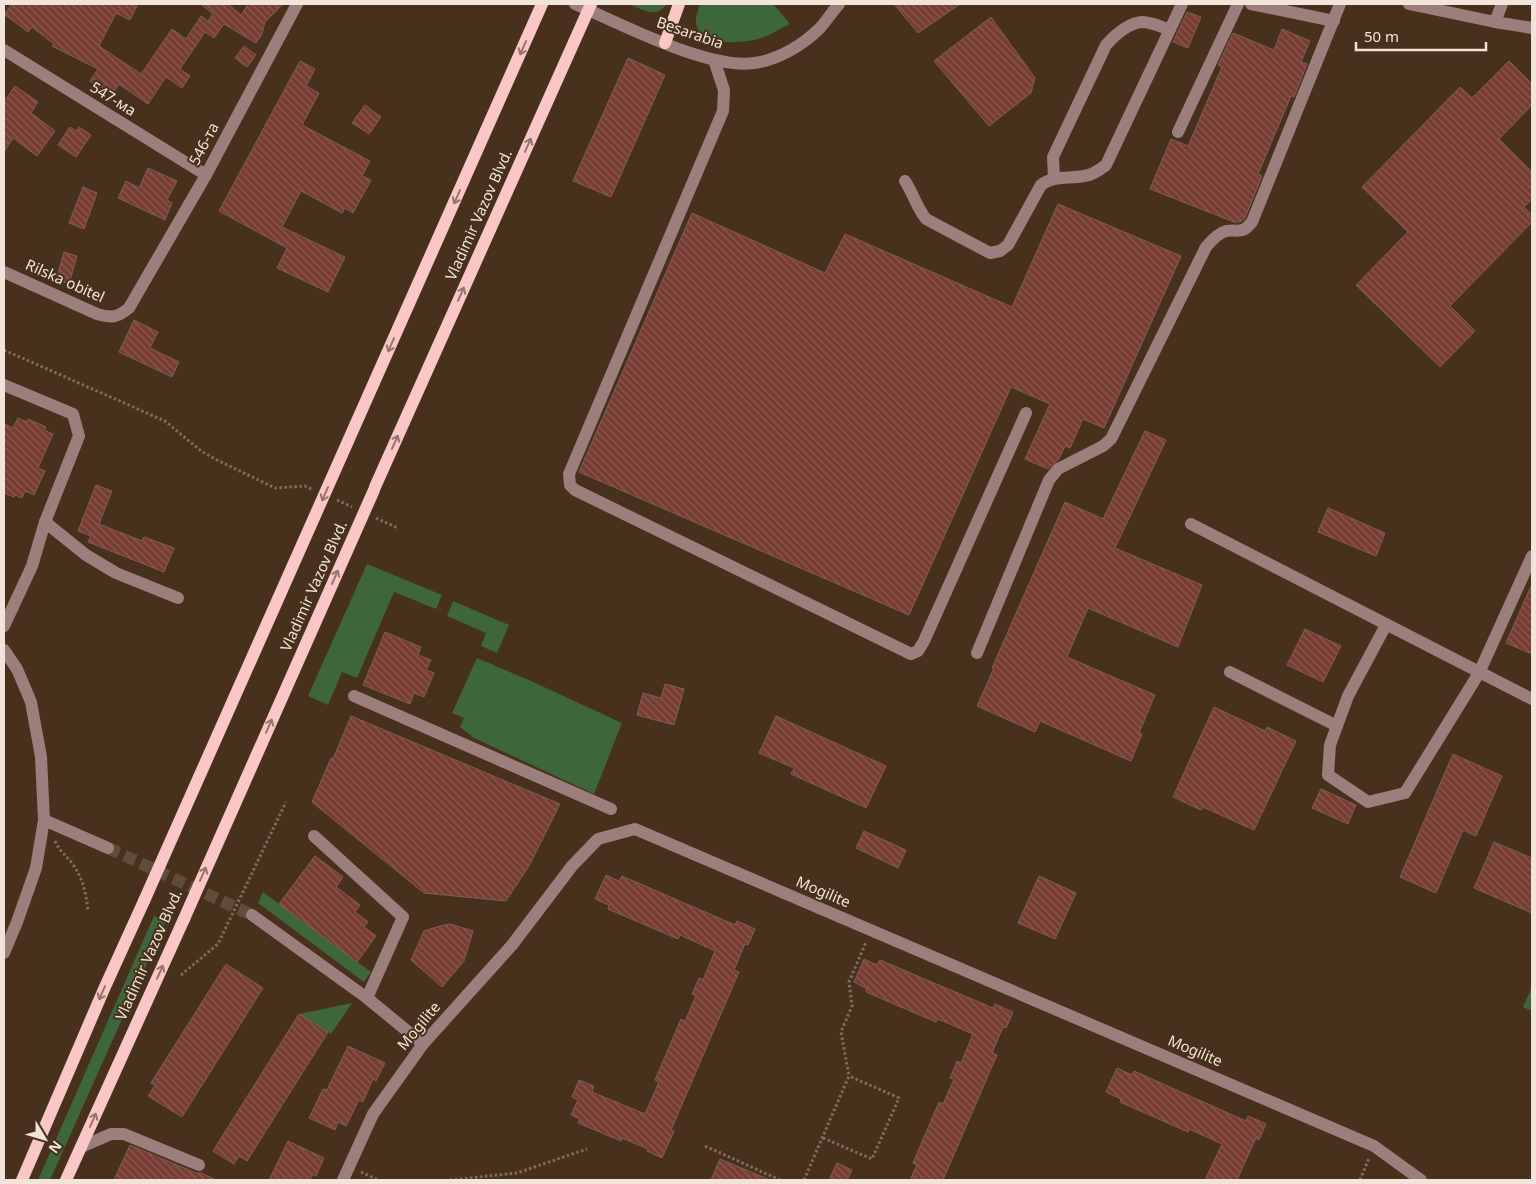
<svg xmlns="http://www.w3.org/2000/svg" width="1536" height="1184" viewBox="0 0 1536 1184" font-family="'Noto Sans',sans-serif">
<style>
.grass{fill:#3d663a}
.building{fill:url(#building-back-hatch);stroke:#7e5d57}
.lines{fill:none;stroke-linecap:round;stroke-linejoin:round}
.minor-tunnel{stroke:#614c39;stroke-width:12;stroke-dasharray:12 6;stroke-linecap:butt}
.path{stroke:#7f6c5b;stroke-width:3;stroke-dasharray:2.5 2.5;stroke-linecap:butt}
.minor{stroke:#9c7e7d;stroke-width:12}
.major{stroke:#f9c7c6;stroke-width:12}
.major-bridge{stroke:#f9c7c6;stroke-width:12}
.oneway{stroke:#977469}
.labels{text-anchor:middle;stroke-width:4;stroke-linejoin:round;paint-order:stroke}
.street-label{font-size:15px;fill:#f2e4d8;stroke:#47311d}
</style>
<defs>
<pattern id="building-back-hatch" width="6" height="6" patternUnits="userSpaceOnUse" patternTransform="scale(1.25)"><rect width="6" height="6" fill="#773d33"/><path d="M-1 5l2 2M0 0l6 6M5-1l2 2" fill="none" stroke="#8b5950"/></pattern>
</defs>
<rect width="100%" height="100%" fill="#47311d"/>
<g class="grass">
<path d="M629 4H667C655 19 644 10 629 4Z"/>
<path d="M700 4H773L790 24C779 29 766 38 754 40 738 43 704 46 697 27 694 20 698 10 700 4Z"/>
<path d="M367 564 442 595 436 609 394 592 357 678 342 672 328 705 308 696Z"/>
<path d="M453 601 509 625 497 653 481 646 486 633 447 616Z"/>
<path d="M477 658 531 681 622 723 594 794 474 738 460 727 464 718 452 713Z"/>
<path d="M263 892 371 972 364 982 258 903Z"/>
<path d="M154 916 166 921 50 1180H38Z"/>
<path d="M1532 987V1011L1523 1007Z"/>
<path d="M352 1003 331 1034 299 1014Z"/>
</g>
<g class="building">
<path d="M12 4H138L130 20 116 13 99 46 141 74 172 29 186 39 201 16 208 21 213 14 201 4H228L241 15 248 4H283L265 22 262 34 256 43 224 24 214 38 205 32 180 69 190 76 182 88 166 77 148 104 119 84 112 95 90 81 98 69 52 46 54 44 32 27 28 32 4 14Z"/>
<path d="M894 4H960L918 33Z"/>
<path d="M1187 12 1201 17 1188 48 1173 42Z"/>
<path d="M991 17 1035 78 1031 93 989 126 934 61Z"/>
<path d="M1282 29 1310 41 1301 62 1307 64 1294 97 1291 96 1258 174 1262 176 1245 218 1240 222H1234L1150 189 1171 139 1188 146 1222 67 1218 65 1233 33 1274 50Z"/>
<path d="M244 46 256 55 247 67 235 58Z"/>
<path d="M628 58 665 75 611 197 573 181Z"/>
<path d="M300 61 315 69 306 86 319 93 302 125 370 161 362 176 371 180 353 213 345 208 342 213 301 191 282 227 345 257 328 292 277 268 287 248 219 211Z"/>
<path d="M1509 61 1532 84V105L1499 139 1532 172V199L1524 207 1532 215V222L1450 306 1475 331 1440 367 1356 285 1408 232 1362 187 1460 87 1472 98Z"/>
<path d="M15 86 38 102 31 113 55 131 37 156 13 138 4 152V102Z"/>
<path d="M365 105 381 117 369 134 352 123Z"/>
<path d="M70 127 76 131 79 127 91 135 76 157 58 145Z"/>
<path d="M148 168 177 181 167 200 172 203 165 220 118 198 126 181 139 188Z"/>
<path d="M83 187 97 193 84 229 69 223Z"/>
<path d="M1058 204 1181 256 1104 428 1083 419 1070 448 1065 446 1059 459 1048 469 1025 459 1050 404 1011 387 909 615 579 472 692 213 825 273 845 234 1012 307Z"/>
<path d="M64 252 77 256 69 284 56 280Z"/>
<path d="M134 320 158 332 150 348 179 362 172 377 119 352Z"/>
<path d="M18 418 27 422 28 419 46 427 44 430 53 434 38 468 45 471 34 495 25 491 22 498 15 495 14 497 4 493V424L13 428Z"/>
<path d="M1145 431 1166 440 1115 548 1202 585 1178 647 1088 608 1067 657 1155 695 1139 733 1142 734 1131 761 1040 721 1035 732 977 706 994 668H992L1065 502 1103 519Z"/>
<path d="M96 485 112 491 99 524 142 541 144 537 174 548 164 572 88 542 91 536 78 531Z"/>
<path d="M1328 508 1385 533 1376 556 1318 532Z"/>
<path d="M1532 584V654L1506 643Z"/>
<path d="M1305 629 1341 646 1323 682 1287 665Z"/>
<path d="M385 632 421 647 418 655 431 660 426 670 434 673 424 697 414 693 410 704 363 685Z"/>
<path d="M665 684 684 689 674 725 637 715 643 693 661 698Z"/>
<path d="M1214 707 1265 731 1267 727 1296 741 1254 830 1203 807 1201 810 1173 797Z"/>
<path d="M351 716 560 804 529 866 506 901 424 893 312 802 331 758 333 759Z"/>
<path d="M776 716 886 766 866 808 791 774 794 768 759 753Z"/>
<path d="M1453 754 1502 776 1476 836 1463 830 1436 893 1400 877Z"/>
<path d="M1321 789 1356 805 1348 824 1312 808Z"/>
<path d="M864 831 906 850 898 868 856 848Z"/>
<path d="M1494 842 1532 858V913L1474 888Z"/>
<path d="M315 856 343 877 336 887 360 905 355 912 368 922 364 927 376 936 357 962 279 904Z"/>
<path d="M606 875 619 881 622 876 735 925 737 921 755 929 748 945 745 944 734 970 739 972 671 1130 674 1131 662 1158 647 1151 648 1149 622 1138 621 1141 578 1123 580 1119 571 1115 578 1100 572 1097 579 1080 594 1086 592 1092 645 1114 659 1082 655 1080 681 1019 685 1021 696 996 692 994 699 978 703 980 715 951 680 935 678 939 608 909 609 905 595 899Z"/>
<path d="M1039 876 1076 893 1055 939 1018 923Z"/>
<path d="M450 924 473 931 464 961 442 987 411 960 424 931 440 926Z"/>
<path d="M864 959 877 965 880 960 993 1008 995 1004 1013 1012 1006 1028 1003 1027 992 1053 997 1055 943 1180H910L917 1165 913 1163 939 1102 943 1104 954 1079 950 1078 957 1061 961 1063 973 1034 938 1019 936 1022 866 992 867 989 854 982Z"/>
<path d="M226 964 263 988 182 1117 148 1096 155 1085 151 1083Z"/>
<path d="M299 1014 328 1032 247 1161 239 1156 234 1164 213 1151Z"/>
<path d="M348 1046 385 1063 376 1081 373 1079 363 1102 359 1100 346 1126 338 1122 335 1130 309 1118 323 1089 327 1090Z"/>
<path d="M1117 1068 1132 1075 1134 1071 1246 1121 1248 1116 1266 1124 1259 1140 1256 1138 1237 1180H1205L1222 1144 1189 1129 1188 1132 1120 1102 1121 1099 1106 1092Z"/>
<path d="M288 1141 324 1158 316 1176 313 1174 310 1180H269Z"/>
<path d="M130 1145 196 1173H201L216 1180H114Z"/>
<path d="M720 1159 770 1180H711Z"/>
<path d="M837 1163 852 1170 847 1180H829Z"/>
</g>
<g class="lines">
<path class="minor-tunnel" d="M108 848 252 915"/>
<g class="path">
<path d="M4 350 165 421 201 451 217 460 275 488 305 486 313 490"/>
<path d="M337 500 352 507"/>
<path d="M376 518 398 528"/>
<path d="M55 841C59 850 66 856 72 863 83 879 86 892 88 911"/>
<path d="M181 975 218 944 286 802"/>
<path d="M823 1138 872 1159 899 1098 849 1076"/>
<path d="M705 1146 780 1180"/>
<path d="M361 1172 378 1180"/>
<path d="M450 1180 517 1173 587 1149"/>
<path d="M804 1180 849 1076 841 1032 852 1006 849 982 866 942"/>
<path d="M1360 1180 1369 1158"/>
</g>
<g class="minor">
<path d="M575 4C619 23 708 70 754 63 778 60 803 45 820 28 827 20 832 12 839 4"/>
<path d="M1251 4 1334 21"/>
<path d="M1409 4 1495 22 1532 28"/>
<path d="M1495 22 1502 4"/>
<path d="M4 50 206 175"/>
<path d="M714 60 724 90 723 111 569 474 570 485 575 490 911 654 918 651 924 641 1026 413"/>
<path d="M1178 132 1238 4"/>
<path d="M1054 178 1053 157 1106 45C1115 35 1128 23 1142 22 1151 22 1161 27 1169 29"/>
<path d="M905 181C913 193 917 208 926 219L990 253 1000 251 1008 245 1041 185C1054 175 1069 179 1084 176 1093 175 1099 170 1106 165L1182 4"/>
<path d="M4 272 97 314C112 318 117 318 129 308L206 175 297 4"/>
<path d="M4 385 73 414 79 436 45 522 32 566 4 626"/>
<path d="M45 522 86 555 116 573 178 598"/>
<path d="M1191 524 1532 699"/>
<path d="M1386 625 1348 696 1330 745 1328 775 1368 802 1405 793 1479 673 1532 556"/>
<path d="M4 650 17 669 31 702 41 757 44 820 36 868 17 922 4 953"/>
<path d="M977 653 1049 480 1058 469 1103 446 1111 439 1206 247C1211 241 1218 233 1226 231 1240 229 1241 235 1252 222L1340 4"/>
<path d="M1230 672 1337 726"/>
<path d="M354 696 611 809"/>
<path d="M44 820 108 848"/>
<path d="M314 836 403 917 367 998"/>
<path d="M252 915 367 998 423 1044"/>
<path d="M81 1147 111 1134H124L199 1165"/>
<path d="M343 1180 373 1114 423 1044 512 945 572 866 598 839 635 829 1374 1146 1421 1180"/>
</g>
<g class="major">
<path d="M665 43 679 4"/>
<path d="M22 1180 104 989 144 901"/>
<path d="M66 1180 184 919"/>
</g>
<g class="major-bridge">
<path d="M375 487 591 4"/>
<path d="M144 901 542 4"/>
<path d="M184 919 374 490"/>
</g>
</g>
<defs><path id="oneway-shaft" d="M-6 0H5M1.5-3L5.5 0L1.5 3" fill="none" stroke-width="1.6" stroke-linecap="round" stroke-linejoin="round" transform="scale(1.25)"/></defs>
<g class="oneway">
<use href="#oneway-shaft" transform="translate(523 48) rotate(114)"/>
<use href="#oneway-shaft" transform="translate(528 145) rotate(-66)"/>
<use href="#oneway-shaft" transform="translate(457 197) rotate(114)"/>
<use href="#oneway-shaft" transform="translate(461 294) rotate(-66)"/>
<use href="#oneway-shaft" transform="translate(391 345) rotate(114)"/>
<use href="#oneway-shaft" transform="translate(395 442) rotate(-66)"/>
<use href="#oneway-shaft" transform="translate(325 494) rotate(114)"/>
<use href="#oneway-shaft" transform="translate(335 577) rotate(-66)"/>
<use href="#oneway-shaft" transform="translate(269 726) rotate(-66)"/>
<use href="#oneway-shaft" transform="translate(203 874) rotate(-66)"/>
<use href="#oneway-shaft" transform="translate(160 972) rotate(-66)"/>
<use href="#oneway-shaft" transform="translate(102 993) rotate(114)"/>
<use href="#oneway-shaft" transform="translate(93 1120) rotate(-66)"/>
</g>
<g class="labels">
<g class="street-label">
<text transform="translate(690 33) rotate(19)" y="5">Besarabia</text>
<text transform="translate(113 99) rotate(32)" y="5">547-ма</text>
<text transform="translate(204 144) rotate(-62)" y="5">546-та</text>
<text transform="translate(479 215) rotate(-66)" y="5">Vladimir Vazov Blvd.</text>
<text transform="translate(65 281) rotate(24)" y="5">Rilska obitel</text>
<text transform="translate(314 586) rotate(-66)" y="5">Vladimir Vazov Blvd.</text>
<text transform="translate(823 892) rotate(23)" y="5">Mogilite</text>
<text transform="translate(149 955) rotate(-66)" y="5">Vladimir Vazov Blvd.</text>
<text transform="translate(419 1026) rotate(-50)" y="5">Mogilite</text>
<text transform="translate(1195 1051) rotate(23)" y="5">Mogilite</text>
</g>
</g>
<rect width="1536" height="1184" fill="none" stroke="#f2e4d8" stroke-width="10"/>
<g transform="translate(45 1139) rotate(128)" stroke="#47311d" stroke-width="4" paint-order="stroke">
<path d="M0-4L9 19L0 12L-9 19Z" fill="#f2e4d8"/>
<text y="-8" font-size="14" font-weight="bold" text-anchor="middle" fill="#f2e4d8">N</text>
</g>
<path d="M1356 42v8h130v-8" fill="none" stroke="#f2e4d8" stroke-width="2.5"/>
<text x="1364" y="42" font-size="15" fill="#f2e4d8" stroke="#47311d" stroke-width="4" paint-order="stroke">50 m</text>
</svg>
